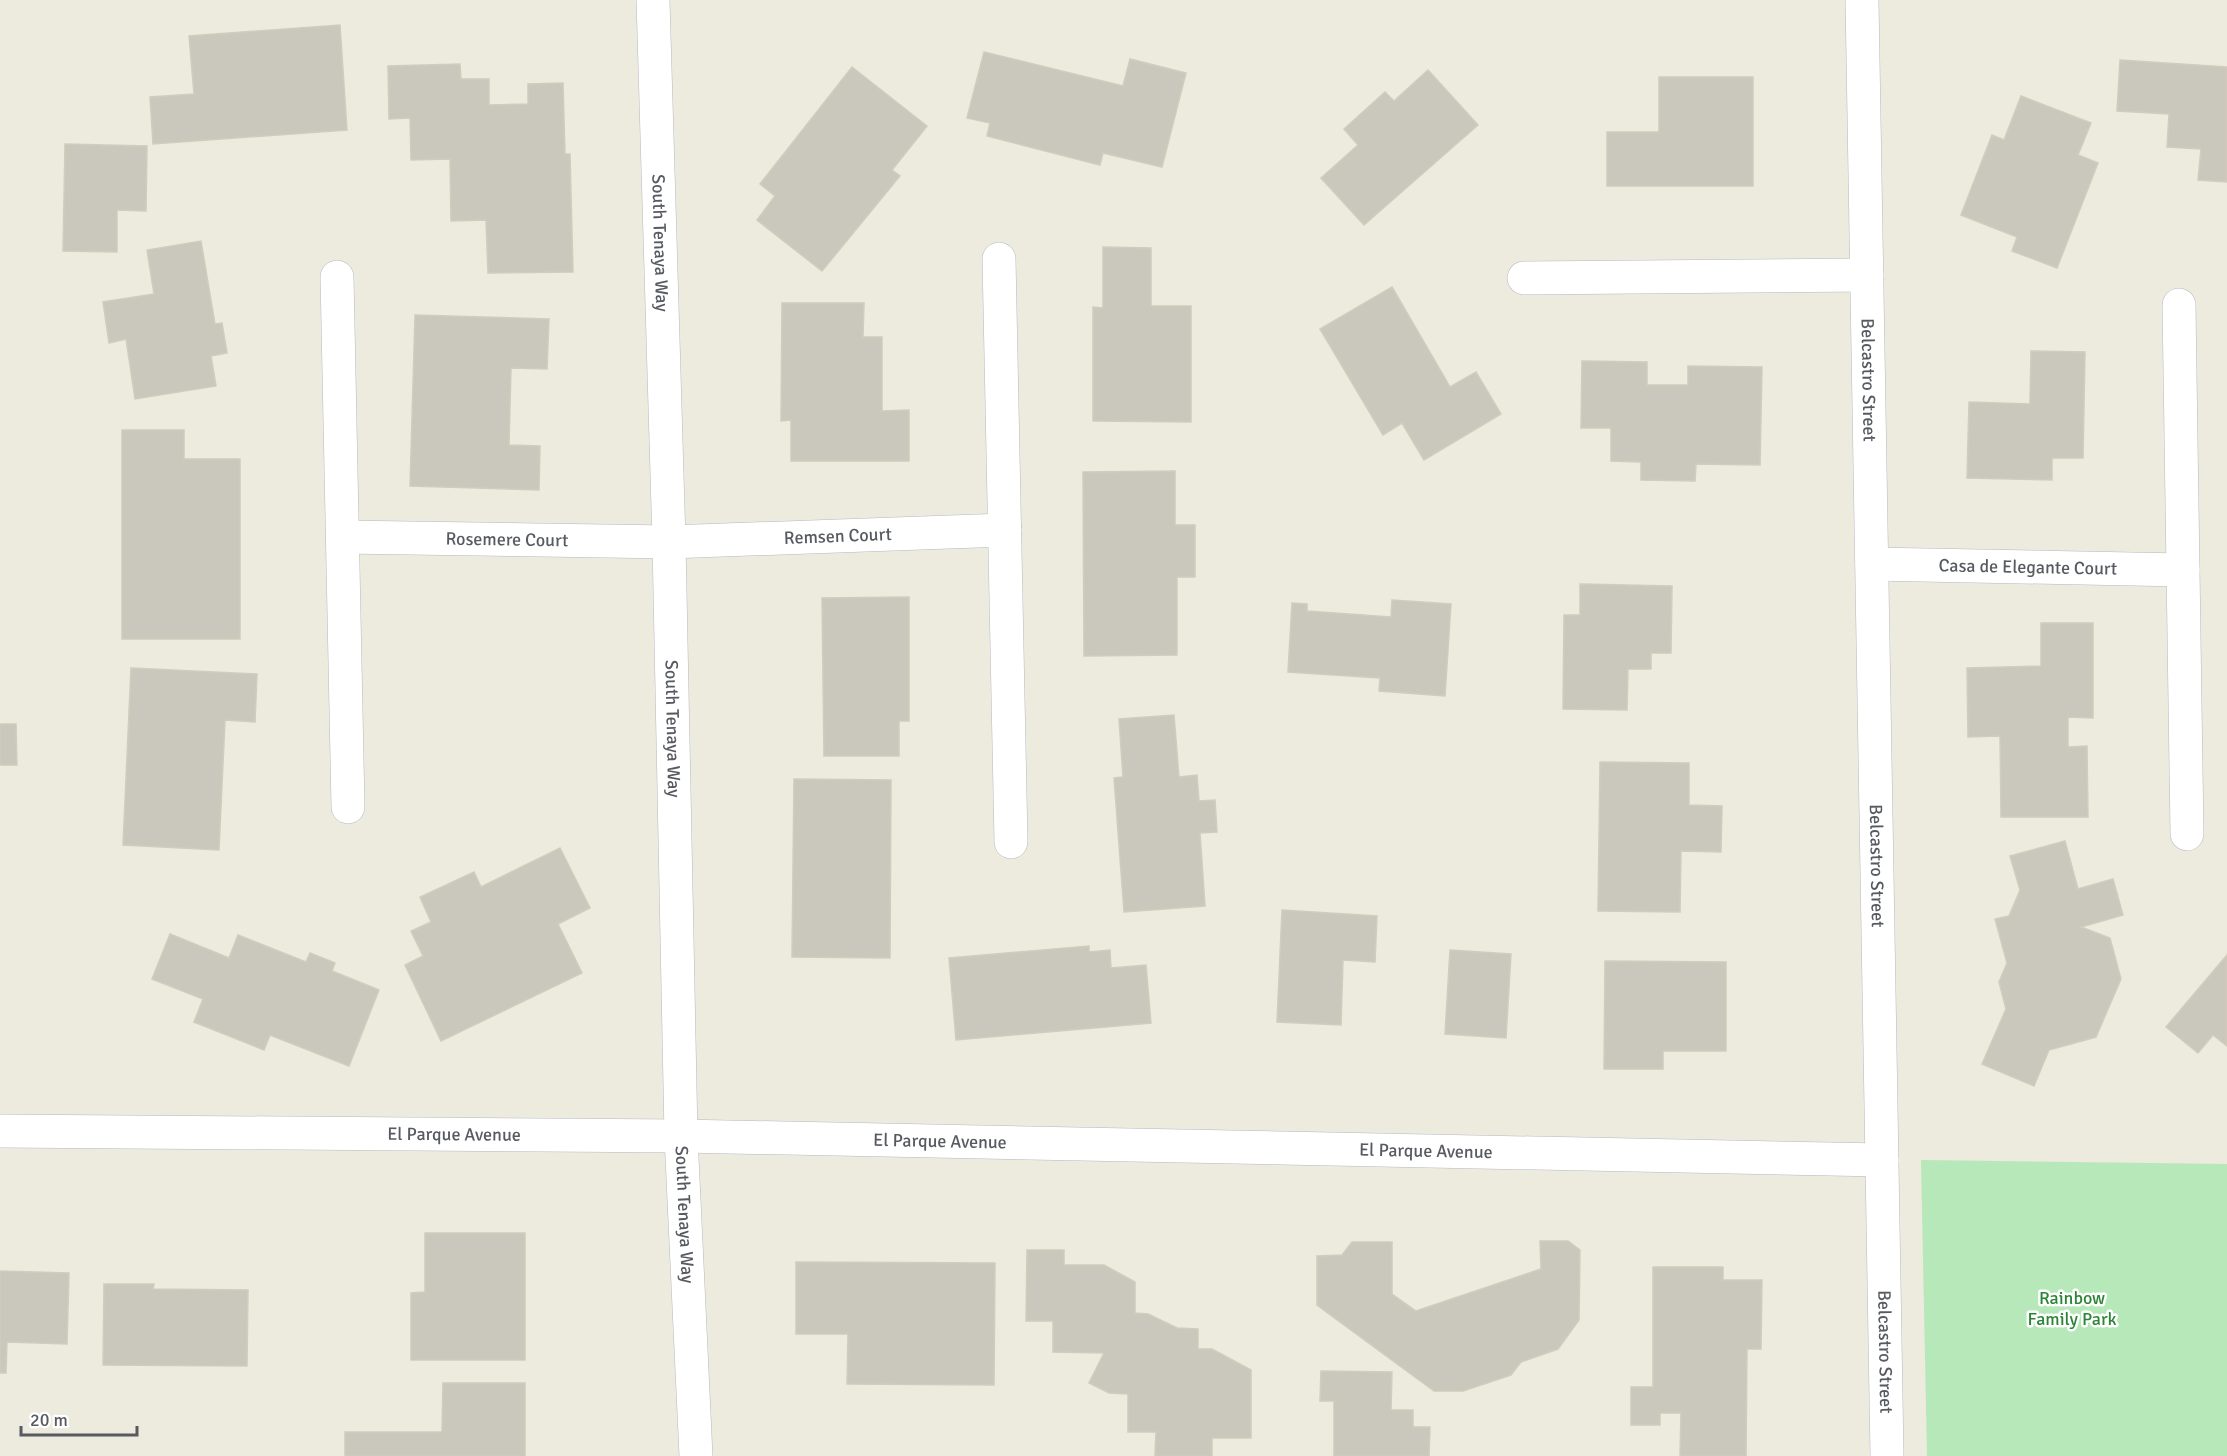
<svg xmlns="http://www.w3.org/2000/svg" width="2227" height="1456" viewBox="0 0 2227 1456" font-family="Signika,sans-serif">
<style>
.green{fill:#b7e8b9}
.building{fill:#cac7bd;stroke:#d2ccbc;stroke-width:1.5}
.lines{fill:none;stroke-linecap:round;stroke-linejoin:round}
.minor-casing{stroke:#b6b9bf;stroke-width:34}
.tertiary-casing{stroke:#b6b9bf;stroke-width:34}
.minor{stroke:#fff;stroke-width:33}
.tertiary{stroke:#fff;stroke-width:33}
.labels{text-anchor:middle;stroke-width:5;stroke-linejoin:round;paint-order:stroke}
.street-label{font-size:18px;fill:#575b61;stroke:#fff}
.park-label{font-size:18px;fill:#2b8534;stroke:#fff}
</style>
<rect width="100%" height="100%" fill="#edeade"/>
<path class="green" d="M1921 1160 2227 1164V1456H1927Z"/>
<g class="building">
<path d="M340 25 347 130 153 144 150 97 194 94 189 36Z"/>
<path d="M984 52 1123 86 1130 59 1186 73 1162 167 1103 153 1100 165 987 136 990 123 967 118Z"/>
<path d="M2120 60 2227 67V182L2198 180 2201 149 2167 147 2169 114 2117 111Z"/>
<path d="M460 64 461 79H489V105L528 104V84L563 83 565 154H570L573 272 488 273 486 220 451 221 450 159 411 160 410 118 389 119 388 66Z"/>
<path d="M852 67 927 126 892 170 900 176 822 271 757 220 775 196 760 184Z"/>
<path d="M1428 70 1478 125 1364 225 1321 178 1358 145 1344 129 1385 92 1394 101Z"/>
<path d="M1659 77H1753V186H1607V132H1659Z"/>
<path d="M2021 96 2091 123 2078 155 2098 163 2057 268 2012 251 2017 237 1961 215 1992 135 2004 140Z"/>
<path d="M65 144 147 146 146 211 117 210V252L63 251Z"/>
<path d="M201 241 215 324 222 323 227 353 211 356 216 386 135 399 126 339 109 343 103 302 154 294 147 250Z"/>
<path d="M1103 247 1151 248V306H1191V422L1093 421V307L1103 308Z"/>
<path d="M1392 287 1450 387 1476 372 1501 414 1424 460 1402 423 1383 435 1320 329Z"/>
<path d="M782 303H864L863 337H882V411L909 410V461H791V420L781 421Z"/>
<path d="M415 315 549 319 547 369 511 368 509 445 540 446 539 490 410 486Z"/>
<path d="M2031 351 2085 352 2083 458H2052V480L1967 478 1969 402 2030 404Z"/>
<path d="M1582 361 1647 362V385H1688V366L1762 367 1760 465 1696 464 1695 481 1641 480V462L1611 461V428H1581Z"/>
<path d="M122 430H184V459H240V639H122Z"/>
<path d="M1175 471V525H1195V577H1177V655L1084 656 1083 472Z"/>
<path d="M1580 584 1672 586 1671 653H1651V669H1628L1627 710 1563 709 1564 615H1580Z"/>
<path d="M909 597V721H899V756H824L822 598Z"/>
<path d="M1392 600 1451 604 1445 696 1379 691 1380 678 1288 672 1292 603 1307 604V611L1391 617Z"/>
<path d="M2041 623H2093V718L2068 717V747L2087 746 2088 817H2001L2000 736 1968 737 1967 668 2041 666Z"/>
<path d="M131 668 257 674 255 722 225 720 219 850 123 845Z"/>
<path d="M1174 715 1179 777 1197 775 1199 801 1215 800 1217 832 1200 833 1205 906 1124 912 1114 778 1123 777 1119 719Z"/>
<path d="M0 724H16L17 765H0Z"/>
<path d="M1600 762 1689 763V805L1722 806 1721 852 1681 851 1680 912 1598 911Z"/>
<path d="M794 779 891 780 890 958 792 957Z"/>
<path d="M2065 841 2078 889 2113 879 2123 915 2081 927 2110 938 2121 979 2096 1037 2049 1050 2034 1086 1982 1064 2006 1009 1999 982 2007 963 1995 919 2009 916 2020 890 2010 856Z"/>
<path d="M560 848 590 908 558 924 582 973 441 1041 405 965 423 956 411 931 431 922 420 897 474 872 481 887Z"/>
<path d="M1282 910 1377 916 1375 962 1343 960 1341 1025 1277 1022Z"/>
<path d="M170 934 229 958 238 935 306 962 310 953 335 963 332 971 379 990 349 1066 270 1035 264 1050 194 1022 203 999 152 979Z"/>
<path d="M1089 946V952L1110 950 1111 968 1146 965 1151 1023 956 1040 949 958Z"/>
<path d="M1450 950 1511 954 1506 1038 1445 1034Z"/>
<path d="M2227 955V1046L2213 1035 2198 1053 2166 1027Z"/>
<path d="M1605 961 1726 962V1051H1663V1069H1604Z"/>
<path d="M425 1233H525V1360H411V1293L425 1292Z"/>
<path d="M1540 1241H1568L1580 1250 1579 1320 1558 1349 1521 1362 1511 1375 1463 1391H1434L1317 1305V1256L1342 1255 1352 1242H1392V1294L1416 1311 1541 1269Z"/>
<path d="M1027 1250H1064V1265H1104L1135 1282V1313L1148 1314 1177 1328 1198 1329V1349H1212L1251 1370V1438H1212V1456H1155L1156 1432H1128V1394L1109 1393 1089 1383 1104 1353 1053 1352V1321H1026Z"/>
<path d="M796 1262 995 1263 994 1385 847 1384 848 1334H796Z"/>
<path d="M1653 1267H1723V1280H1762L1761 1349H1747L1746 1456H1680L1681 1413H1660V1425H1631V1387H1653Z"/>
<path d="M0 1271 69 1273 67 1344 7 1342 6 1373H0Z"/>
<path d="M104 1284H154L153 1289 248 1290 247 1366 103 1365Z"/>
<path d="M1321 1371 1392 1372 1391 1410H1413V1427H1430L1429 1456H1334V1401H1320Z"/>
<path d="M443 1383H525V1456H345V1432H442Z"/>
</g>
<g class="lines">
<defs>
<g id="minor">
<path id="s1" d="M1862 0 1887 1456"/>
<path d="M999 259 1011 842"/>
<path d="M337 277 348 807"/>
<path d="M1524 278 1867 275"/>
<path d="M2179 305 2187 834"/>
<path id="s2" d="M343 537 669 542 1005 530"/>
<path id="s3" d="M1872 564 2183 570"/>
<path id="s4" d="M0 1131 681 1136 1882 1160"/>
</g>
<g id="tertiary">
<path id="s5" d="M653 0 669 542 681 1136 696 1456"/>
</g>
</defs>
<use href="#minor" class="minor-casing"/>
<use href="#tertiary" class="tertiary-casing"/>
<use href="#minor" class="minor"/>
<use href="#tertiary" class="tertiary"/>
</g>
<g class="labels">
<g class="street-label">
<text dy="6" stroke="none"><textPath href="#s5" startOffset="243">South Tenaya Way</textPath></text>
<text dy="6" stroke="none"><textPath href="#s1" startOffset="380">Belcastro Street</textPath></text>
<text dy="6" stroke="none"><textPath href="#s2" startOffset="495">Remsen Court</textPath></text>
<text dy="6" stroke="none"><textPath href="#s2" startOffset="164">Rosemere Court</textPath></text>
<text dy="6" stroke="none"><textPath href="#s3" startOffset="156">Casa de Elegante Court</textPath></text>
<text dy="6" stroke="none"><textPath href="#s5" startOffset="729">South Tenaya Way</textPath></text>
<text dy="6" stroke="none"><textPath href="#s1" startOffset="866">Belcastro Street</textPath></text>
<text dy="6" stroke="none"><textPath href="#s4" startOffset="454">El Parque Avenue</textPath></text>
<text dy="6" stroke="none"><textPath href="#s4" startOffset="940">El Parque Avenue</textPath></text>
<text dy="6" stroke="none"><textPath href="#s4" startOffset="1426">El Parque Avenue</textPath></text>
<text dy="6" stroke="none"><textPath href="#s5" startOffset="1215">South Tenaya Way</textPath></text>
<text dy="6" stroke="none"><textPath href="#s1" startOffset="1352">Belcastro Street</textPath></text>
</g>
<g class="park-label">
<text x="2072" y="1304">Rainbow<tspan x="2072" dy="21">Family Park</tspan></text>
</g>
</g>
<path d="M21 1426v9h116v-9" fill="none" stroke="#575b61" stroke-width="3"/>
<text x="30" y="1426" font-size="18" fill="#575b61" stroke="#ffffff" stroke-width="4.5" paint-order="stroke">20 m</text>
</svg>
